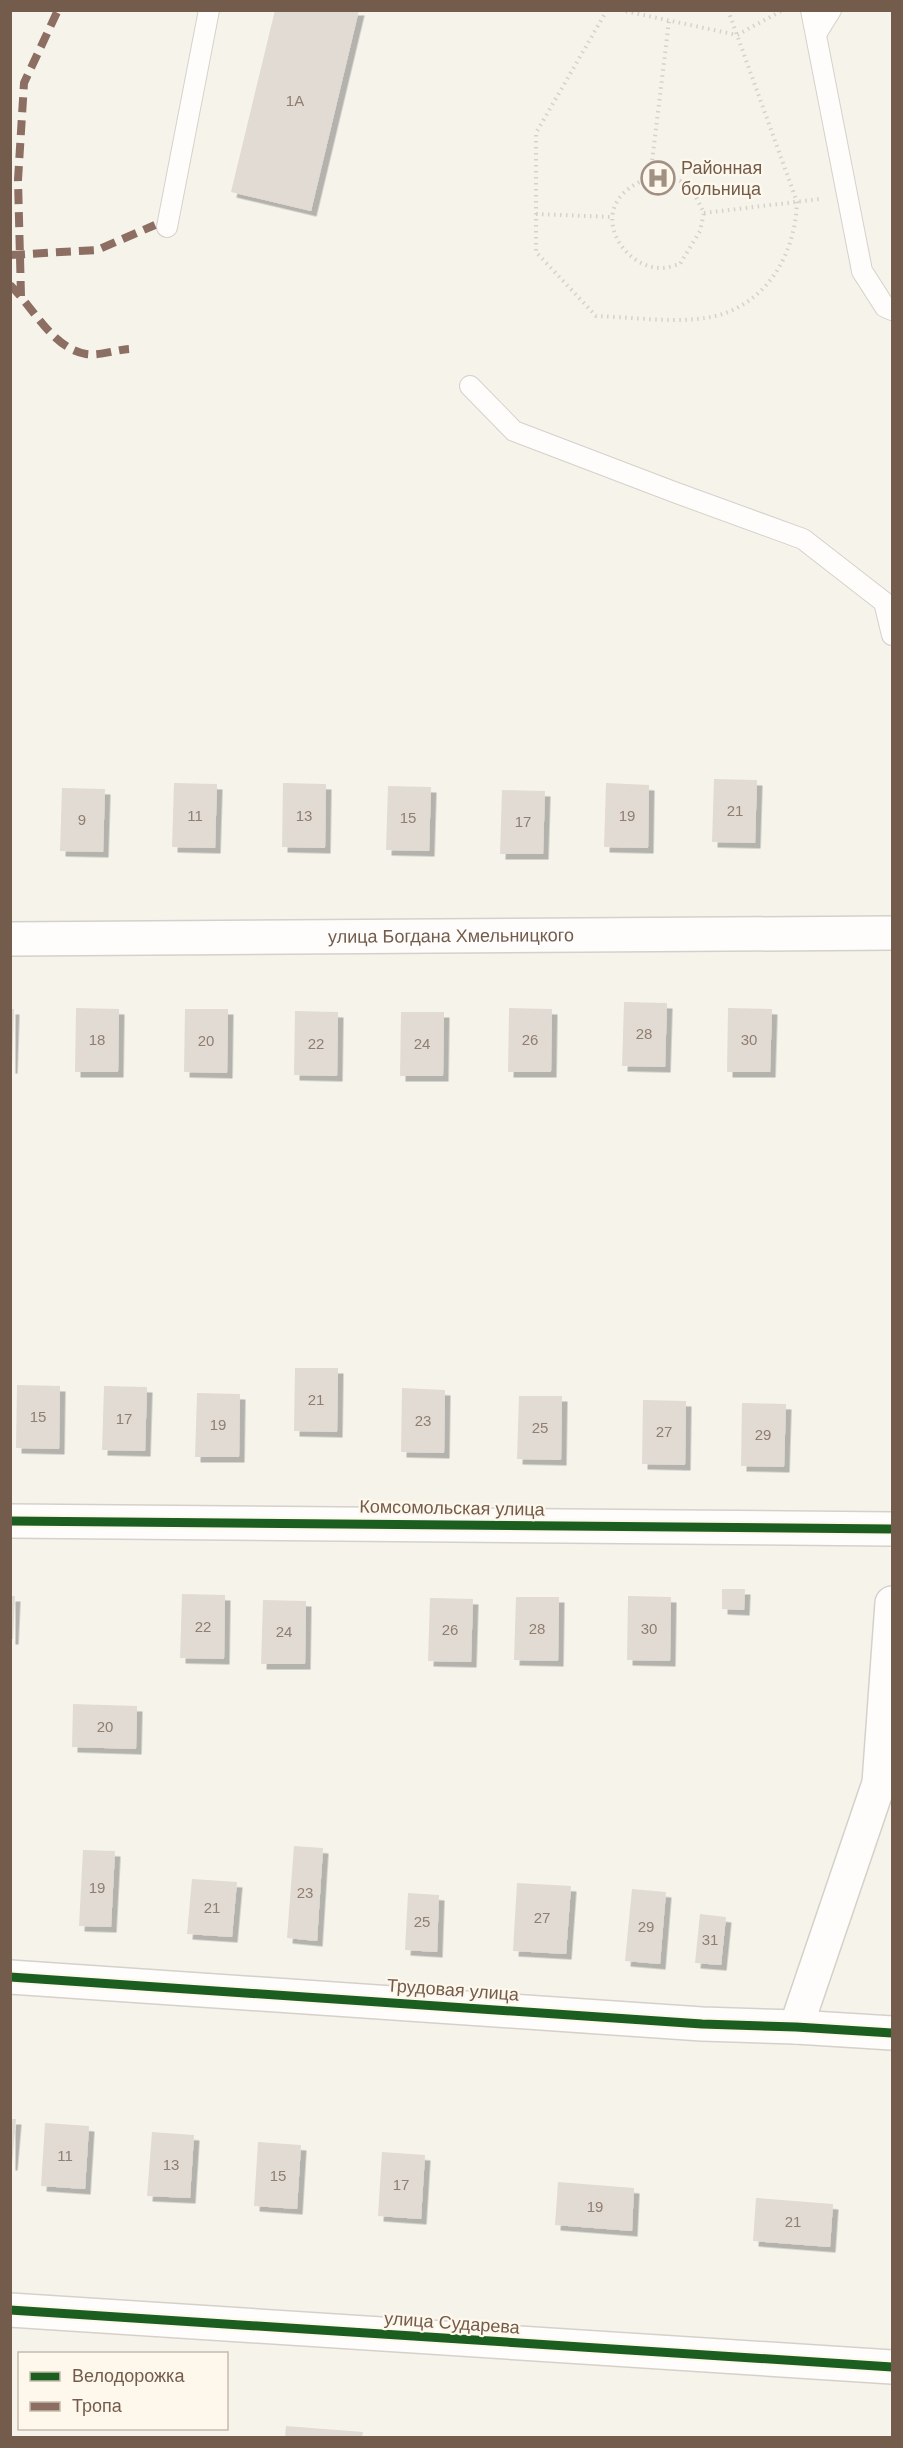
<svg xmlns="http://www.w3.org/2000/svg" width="903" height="2448" viewBox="0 0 903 2448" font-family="Helvetica,sans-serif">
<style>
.building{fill:#e2dbd3;filter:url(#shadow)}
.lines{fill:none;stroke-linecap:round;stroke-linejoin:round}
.lane-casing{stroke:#d5d0c9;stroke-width:22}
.street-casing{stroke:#d5d0c9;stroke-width:36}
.secondary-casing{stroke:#d6d0c9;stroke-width:36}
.path{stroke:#d8d1cb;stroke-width:4;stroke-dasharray:1.5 4.5;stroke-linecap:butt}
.lane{stroke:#fefdfc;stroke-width:20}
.street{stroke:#fefdfc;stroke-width:33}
.secondary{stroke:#fefdfc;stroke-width:33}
.quiet{stroke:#8d6e63;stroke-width:8;stroke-dasharray:15 8;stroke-linecap:butt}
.cycleway-casing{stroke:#fef8ec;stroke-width:13}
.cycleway{stroke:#1b5e20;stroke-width:9}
.labels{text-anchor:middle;stroke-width:4.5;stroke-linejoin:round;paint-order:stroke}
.number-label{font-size:15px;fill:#907e70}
.poi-label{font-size:18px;fill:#735c4c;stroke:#fef8ec;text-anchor:start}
.street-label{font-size:18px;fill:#735c4c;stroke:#fef8ec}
</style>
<defs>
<filter id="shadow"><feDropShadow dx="5.5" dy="5.5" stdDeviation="0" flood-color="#0004"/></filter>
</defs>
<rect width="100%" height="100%" fill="#f6f3eb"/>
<g class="building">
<path d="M275 10H359L311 211 231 192Z"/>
<path d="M714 779 757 780 755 843 712 842Z"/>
<path d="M174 783 217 784 215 848 172 847Z"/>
<path d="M283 783 326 784 325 848 282 847Z"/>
<path d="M606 783 649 785 648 848 604 847Z"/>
<path d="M388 786 431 787 429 851 386 850Z"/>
<path d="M62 788 105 789 103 852 60 851Z"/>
<path d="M502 790 545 791 543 854H500Z"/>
<path d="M624 1002 667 1003 665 1067 622 1066Z"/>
<path d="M76 1008 119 1009 118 1072H75Z"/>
<path d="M509 1008 552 1009 551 1072H508Z"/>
<path d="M728 1008 772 1009 770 1072H727Z"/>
<path d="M10 1009H14L12 1068H10Z"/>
<path d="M185 1009H228L227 1073 184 1072Z"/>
<path d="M295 1011 338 1012 337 1076 294 1075Z"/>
<path d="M401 1012H444L443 1076H400Z"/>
<path d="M295 1368H338L337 1432 294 1431Z"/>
<path d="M17 1385 60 1386 59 1449 16 1448Z"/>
<path d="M104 1386 147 1387 145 1451 102 1450Z"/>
<path d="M402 1388 445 1390 444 1453 401 1452Z"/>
<path d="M197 1393 240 1394 239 1457H195Z"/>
<path d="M519 1396H562L561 1460 517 1459Z"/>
<path d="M643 1400 686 1401 685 1465 642 1464Z"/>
<path d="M742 1403 786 1404 784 1467 741 1466Z"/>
<path d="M722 1589H745L744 1610 722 1609Z"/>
<path d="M182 1594 225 1595 224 1659 180 1658Z"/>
<path d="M10 1596H15L13 1639H10Z"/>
<path d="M628 1596 671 1597 670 1661 627 1660Z"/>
<path d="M516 1597H559L558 1661 514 1660Z"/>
<path d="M430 1598 473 1599 471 1662 428 1661Z"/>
<path d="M263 1600 306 1601 305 1664H261Z"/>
<path d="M73 1704 137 1706 136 1749 72 1747Z"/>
<path d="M294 1846 323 1848 317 1941 287 1938Z"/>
<path d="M83 1850 115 1851 111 1927 79 1926Z"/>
<path d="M192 1879 237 1882 232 1937 187 1934Z"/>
<path d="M517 1883 571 1886 566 1954 513 1951Z"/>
<path d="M632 1889 666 1892 660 1964 625 1961Z"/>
<path d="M408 1893 439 1895 437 1952 405 1950Z"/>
<path d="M700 1914 726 1917 721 1965 695 1963Z"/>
<path d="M10 2119H16L12 2165H10Z"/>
<path d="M45 2123 89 2126 85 2189 41 2186Z"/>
<path d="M152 2132 194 2135 190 2198 147 2196Z"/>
<path d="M258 2142 301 2145 297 2209 254 2206Z"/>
<path d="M382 2152 425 2155 421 2219 378 2216Z"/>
<path d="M558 2182 634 2188 632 2231 555 2225Z"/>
<path d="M756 2198 833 2204 830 2247 753 2241Z"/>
<path d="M286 2426 363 2432 362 2438H285Z"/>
</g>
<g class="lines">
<defs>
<g id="lane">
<path d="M811 10 862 271 885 307 892 310"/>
<path d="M816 34 831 10"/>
<path d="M167 227 209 10"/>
<path d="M470 386 514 431 674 492 803 539 884 602 892 635"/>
</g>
<g id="street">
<path id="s1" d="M10 939 892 933"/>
<path d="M10 1521 892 1529"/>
<path d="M10 1977 702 2024 796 2027 892 2033"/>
<path d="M796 2027 879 1783 892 1603"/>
</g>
<path id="secondary" d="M10 2310 892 2367"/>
</defs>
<use href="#lane" class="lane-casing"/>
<use href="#street" class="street-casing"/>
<use href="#secondary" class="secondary-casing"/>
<g class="path">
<path d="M607 10 536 133V252L596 316C628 317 666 322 697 319 760 314 795 261 797 202L728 10"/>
<path d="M620 10 737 35 783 10"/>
<path d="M656 176 680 181 695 195 704 213 700 231 680 264C675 265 668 268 662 268 631 269 599 230 618 200 626 187 642 180 656 176Z"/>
<path d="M650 178 669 21"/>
<path d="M704 213 820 199"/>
<path d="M536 214 612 217"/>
</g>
<use href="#lane" class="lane"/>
<use href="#street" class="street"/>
<use href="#secondary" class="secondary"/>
<g class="quiet">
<path d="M10 255 97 250 155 225"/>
<path d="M10 285C34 308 52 348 86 354 99 356 116 350 129 349"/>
<path d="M21 296 18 180 24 83 58 10"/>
</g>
<defs>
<g id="cycleway">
<path d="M10 1521 892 1529"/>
<path d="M10 1977 702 2024 796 2027 892 2033"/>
<path d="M10 2310 892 2367"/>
</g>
</defs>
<use href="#cycleway" class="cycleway-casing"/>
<use href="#cycleway" class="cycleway"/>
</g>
<defs>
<symbol id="hospital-ring" viewBox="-11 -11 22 22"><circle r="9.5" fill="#fef8ec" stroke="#a19184" stroke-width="1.5"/><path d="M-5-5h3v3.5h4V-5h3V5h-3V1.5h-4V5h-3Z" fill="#a19184"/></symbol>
</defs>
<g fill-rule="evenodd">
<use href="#hospital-ring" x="639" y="159" width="38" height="38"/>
</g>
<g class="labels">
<g class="number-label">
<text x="295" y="106">1А</text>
<text x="735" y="816">21</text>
<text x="195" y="821">11</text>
<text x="304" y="821">13</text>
<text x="627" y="821">19</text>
<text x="408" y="823">15</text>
<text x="82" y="825">9</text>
<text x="523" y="827">17</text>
<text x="644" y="1039">28</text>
<text x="97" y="1045">18</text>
<text x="530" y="1045">26</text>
<text x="749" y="1045">30</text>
<text x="206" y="1046">20</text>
<text x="316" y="1049">22</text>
<text x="422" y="1049">24</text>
<text x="316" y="1405">21</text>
<text x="38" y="1422">15</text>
<text x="124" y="1424">17</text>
<text x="423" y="1426">23</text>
<text x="218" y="1430">19</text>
<text x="540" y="1433">25</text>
<text x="664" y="1437">27</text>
<text x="763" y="1440">29</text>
<text x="203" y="1632">22</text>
<text x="537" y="1634">28</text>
<text x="649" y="1634">30</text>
<text x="450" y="1635">26</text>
<text x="284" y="1637">24</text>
<text x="105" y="1732">20</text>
<text x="97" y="1893">19</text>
<text x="305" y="1898">23</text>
<text x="212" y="1913">21</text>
<text x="542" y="1923">27</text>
<text x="422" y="1927">25</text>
<text x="646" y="1932">29</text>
<text x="710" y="1945">31</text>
<text x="65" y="2161">11</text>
<text x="171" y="2170">13</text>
<text x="278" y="2181">15</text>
<text x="401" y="2190">17</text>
<text x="595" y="2212">19</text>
<text x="793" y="2227">21</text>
</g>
<g class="poi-label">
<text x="681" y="174">Районная<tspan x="681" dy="21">больница</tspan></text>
</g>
<g class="street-label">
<text dy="6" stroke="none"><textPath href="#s1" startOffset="441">улица Богдана Хмельницкого</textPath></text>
<text transform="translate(452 1508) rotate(1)" y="6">Комсомольская улица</text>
<text transform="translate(453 1990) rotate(4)" y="6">Трудовая улица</text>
<text transform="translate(452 2323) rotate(4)" y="6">улица Сударева</text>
</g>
</g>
<rect width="903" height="2448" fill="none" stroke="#735c4c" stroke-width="24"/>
<rect x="18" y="2352" width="210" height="78" fill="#fef8ec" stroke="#c6baac" stroke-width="1.5"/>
<rect x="30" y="2372" width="30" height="9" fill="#1b5e20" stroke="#c6baac" stroke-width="1.5"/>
<text x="72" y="2382" font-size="18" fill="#735c4c">Велодорожка</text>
<rect x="30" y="2402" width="30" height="9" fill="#8d6e63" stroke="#c6baac" stroke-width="1.5"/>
<text x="72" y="2412" font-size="18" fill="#735c4c">Тропа</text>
</svg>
